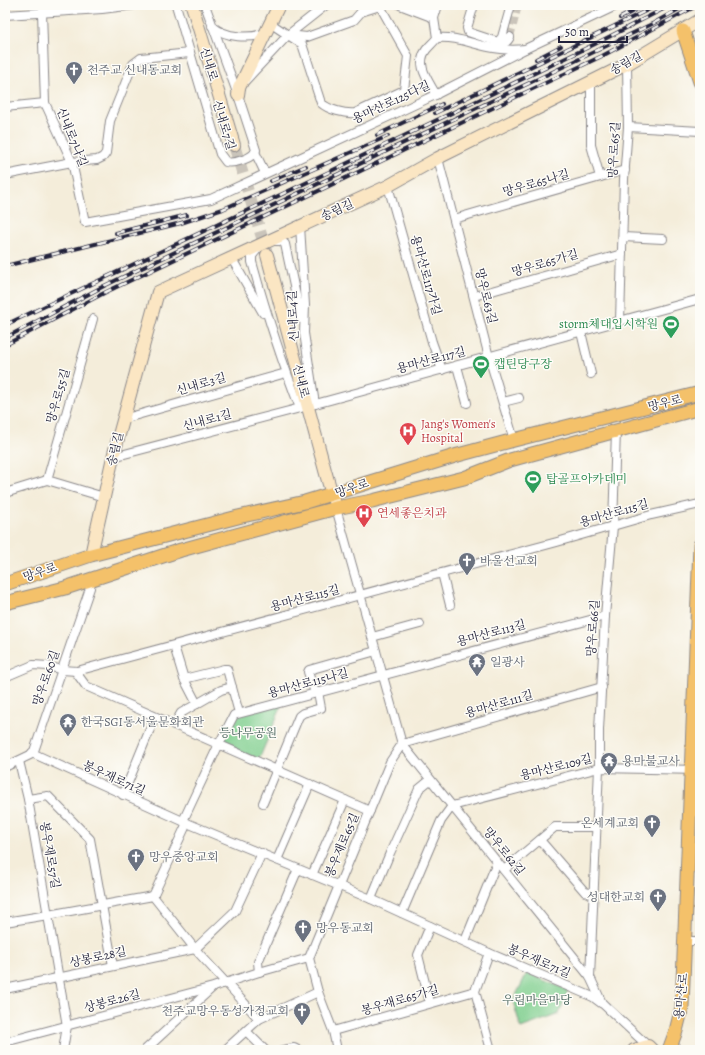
<svg xmlns="http://www.w3.org/2000/svg" width="705" height="1055" viewBox="0 0 705 1055" font-family="Alegreya,'Noto Serif KR',serif">
<style>
.green{fill:#80cf8f;stroke:#517865}
.lines{fill:none;stroke-linecap:round;stroke-linejoin:round}
.street-tunnel{stroke:#cac4ba;stroke-width:8;stroke-dasharray:8 4;stroke-linecap:butt}
.secondary-tunnel{stroke:#cac4ba;stroke-width:12;stroke-dasharray:12 6;stroke-linecap:butt}
.street-casing{stroke:#8b888a;stroke-width:10}
.secondary-casing{stroke:#8b888a;stroke-width:14}
.primary-casing{stroke:#8b888a;stroke-width:15}
.street{stroke:#fff;stroke-width:8}
.secondary{stroke:#fbe6c3;stroke-width:12}
.primary{stroke:#f4c16a;stroke-width:13}
.rail-casing{stroke:#22223b;stroke-width:4}
.rail{stroke:#fdfcf7;stroke-width:2.5;stroke-dasharray:8;stroke-linecap:butt}
.labels{text-anchor:middle;stroke-width:3;stroke-linejoin:round;paint-order:stroke}
.street-label{font-size:12px;fill:#22223b;stroke:#fdfcf7}
.worship-label{font-size:12px;fill:#5b616d;stroke:#fdfcf7;text-anchor:start}
.leisure-label{font-size:12px;fill:#27864d;stroke:#fdfcf7;text-anchor:start}
.health-label{font-size:12px;fill:#be3a42;stroke:#fdfcf7;text-anchor:start}
.park-label{font-size:12px;fill:#435f58;stroke:#fdfcf7}
</style>
<rect width="100%" height="100%" fill="#fdfcf7"/>
<filter id="ink" filterUnits="userSpaceOnUse"><feTurbulence type="fractalNoise" baseFrequency=".025" numOctaves="2"/><feDisplacementMap in="SourceGraphic" scale="8" xChannelSelector="R" yChannelSelector="G"/><feConvolveMatrix kernelMatrix="1 2 1 2 8 2 1 2 1" color-interpolation-filters="sRGB"/></filter>
<filter id="wash" filterUnits="userSpaceOnUse"><feTurbulence type="fractalNoise" baseFrequency=".012" numOctaves="4" result="noise"/><feDisplacementMap in="SourceGraphic" scale="16" xChannelSelector="R" yChannelSelector="G"/><feGaussianBlur stdDeviation="0.9" result="paint"/><feColorMatrix in="noise" values="0 0 0 0 0 0 0 0 0 0 0 0 0 0 0 0 0 1.4 0 .05"/><feComposite in="paint" operator="in"/></filter>
<g filter="url(#wash)">
<rect width="100%" height="100%" fill="#f4edda"/>
<g class="green">
<path d="M283 702 258 762 219 744 234 715Z"/>
<path d="M527 973 568 990 559 1014 521 1028 513 1001Z"/>
</g>
</g>
<g filter="url(#ink)">
<g class="lines">
<path class="street-tunnel" d="M510 37 518 5"/>
<path class="secondary-tunnel" d="M234 145 267 254"/>
<defs>
<g id="street">
<path d="M176 5 220 154 226 162C234 164 254 158 256 150L238 95 205 5"/>
<path d="M400 5 434 18"/>
<path d="M474 5 467 28 468 32 498 42 502 37 511 5"/>
<path d="M380 6 408 56 404 90 355 113C345 114 329 110 321 103L302 44 288 35 307 37 354 20 361 12Z"/>
<path d="M423 11 429 14 431 5"/>
<path d="M42 12 45 103 72 162 85 222 211 199 433 96 525 49"/>
<path d="M5 15 102 9 135 5"/>
<path d="M270 23 288 35 326 5"/>
<path d="M212 26C226 38 249 39 266 33"/>
<path d="M437 38C457 36 474 45 494 48 505 50 515 50 525 49L618 5"/>
<path d="M498 42C505 43 507 43 510 37"/>
<path d="M245 81 288 35"/>
<path d="M591 82V145L600 177"/>
<path d="M436 95C429 81 415 65 426 50 429 46 433 43 437 38L434 18 438 5"/>
<path d="M5 107 45 103"/>
<path d="M628 127 700 131"/>
<path d="M255 152 265 173"/>
<path d="M438 158 489 357 514 440"/>
<path d="M5 175 72 162 97 160 103 157 106 153 110 121 133 64 141 58 190 53"/>
<path d="M388 186 432 342 442 370"/>
<path d="M454 219 625 170"/>
<path d="M300 226 305 305 304 333 315 404"/>
<path d="M623 237 663 239"/>
<path d="M272 241H281L285 244 301 319"/>
<path d="M260 246 252 256V262C266 312 281 360 300 408"/>
<path d="M232 259 263 313"/>
<path d="M474 296 622 254"/>
<path d="M620 321 624 179 628 127 627 64"/>
<path d="M581 332 591 374"/>
<path d="M457 366 467 403"/>
<path d="M503 402 519 398"/>
<path d="M123 419 286 373"/>
<path d="M113 457 308 406 700 299"/>
<path d="M47 480 93 319"/>
<path d="M47 480 104 497"/>
<path d="M5 493 47 480"/>
<path d="M336 508 402 744 590 977 602 1003 648 1046"/>
<path d="M442 573 450 605"/>
<path d="M372 637 420 624"/>
<path d="M174 646 184 679 197 704"/>
<path d="M75 671 86 686 370 811"/>
<path d="M5 677 33 665 48 666 62 670 77 671 557 542 651 515 700 504"/>
<path d="M184 679 224 669H227L239 713"/>
<path d="M315 693 308 672 309 670 376 651"/>
<path d="M174 725 181 713 221 690 232 687"/>
<path d="M32 753 187 823 371 899 489 953 593 997 601 1003"/>
<path d="M19 761 28 799 67 1026 63 1050"/>
<path d="M5 767 30 755 34 751 90 588 91 580"/>
<path d="M123 795 155 717"/>
<path d="M28 799 48 796 90 839 113 966"/>
<path d="M263 803 299 716 303 713 321 708 318 692"/>
<path d="M183 821 219 744 234 715 605 616"/>
<path d="M540 840 585 892 593 894"/>
<path d="M277 860 310 784"/>
<path d="M504 870 555 827H596"/>
<path d="M312 875 345 800"/>
<path d="M153 896 187 823"/>
<path d="M371 899 390 853 419 789 430 780"/>
<path d="M402 913 441 821 452 806 599 768 700 770"/>
<path d="M5 922 48 915 153 896 195 949 259 1019"/>
<path d="M430 926 418 955 430 1003"/>
<path d="M465 941 497 862"/>
<path d="M685 941H700"/>
<path d="M489 953 475 991 491 1050"/>
<path d="M309 958 390 762 402 744 602 687"/>
<path d="M259 972 258 962 298 869"/>
<path d="M590 977 599 768V730L605 616 613 526 616 430"/>
<path d="M5 989 195 949 235 911 262 853"/>
<path d="M246 1031 265 1050"/>
<path d="M333 1031 475 991"/>
<path d="M5 1042 213 987 259 972 309 958 318 992 333 1031 337 1050"/>
<path d="M145 1050 212 988"/>
<path d="M225 1050 259 1019 318 992"/>
<path d="M283 1050 294 1048 298 1050"/>
</g>
<g id="secondary">
<path d="M192 5 234 145"/>
<path d="M238 95 239 88 279 5"/>
<path d="M267 255 326 474 336 508"/>
<path d="M91 555 113 457 158 292 388 186 438 158 627 64 700 20"/>
<path d="M634 1050 648 1046 652 1050"/>
</g>
<g id="primary">
<path d="M683 31 700 82"/>
<path d="M5 584 91 555 238 517 305 502 458 455 514 440 700 393"/>
<path d="M5 603 65 588 181 550 336 508 372 501 464 478 510 460 700 408"/>
<path d="M669 1050 676 1031 682 1007 700 545"/>
</g>
</defs>
<use href="#street" class="street-casing"/>
<use href="#secondary" class="secondary-casing"/>
<use href="#primary" class="primary-casing"/>
<use href="#street" class="street"/>
<use href="#secondary" class="secondary"/>
<use href="#primary" class="primary"/>
<defs>
<g id="rail">
<path d="M620 18 645 5"/>
<path d="M536 59 561 46"/>
<path d="M435 113 658 5"/>
<path d="M377 135 442 104"/>
<path d="M271 181 306 166"/>
<path d="M116 233 187 215"/>
<path d="M5 266 181 223 223 209 388 136"/>
<path d="M5 325 331 171 595 44 671 5"/>
<path d="M5 338 104 286 544 76 654 23 686 5"/>
<path d="M5 345 106 292 602 56 698 5"/>
</g>
</defs>
<use href="#rail" class="rail-casing"/>
<use href="#rail" class="rail"/>
</g>
</g>
<defs>
<symbol id="church-pin" viewBox="-11 -11 22 30"><path d="M0 17L-7.5 6A9.5 9.5 0 1 1 7.5 6Z" fill="#6b7280" stroke="#fdfcf7"/><path d="M-1.2-6h2.4v3.5h3.3v2.4h-3.3V6h-2.4V-.1h-3.3v-2.4h3.3Z" fill="#fff"/></symbol>
<symbol id="stadium-pin" viewBox="-11 -11 22 30"><path d="M0 17L-7.5 6A9.5 9.5 0 1 1 7.5 6Z" fill="#2e9e5b" stroke="#fdfcf7"/><path d="M0-5a6.5 5 0 1 0 0 10a6.5 5 0 1 0 0-10ZM-3.5-1.8h7v3.6h-7Z" fill="#fff"/></symbol>
<symbol id="hospital-pin" viewBox="-11 -11 22 30"><path d="M0 17L-7.5 6A9.5 9.5 0 1 1 7.5 6Z" fill="#e0444e" stroke="#fdfcf7"/><path d="M-5-5h3v3.5h4V-5h3V5h-3V1.5h-4V5h-3Z" fill="#fff"/></symbol>
<symbol id="temple-pin" viewBox="-11 -11 22 30"><path d="M0 17L-7.5 6A9.5 9.5 0 1 1 7.5 6Z" fill="#6b7280" stroke="#fdfcf7"/><path d="M0-6L5-2H3V0L6.5 2.5H4V6H1.5V3h-3V6H-4V2.5H-6.5L-3 0V-2H-5Z" fill="#fff"/></symbol>
</defs>
<g fill-rule="evenodd">
<use href="#church-pin" x="64" y="60" width="20" height="27"/>
<use href="#stadium-pin" x="661" y="314" width="20" height="27"/>
<use href="#stadium-pin" x="471" y="354" width="20" height="27"/>
<use href="#hospital-pin" x="398" y="421" width="20" height="27"/>
<use href="#stadium-pin" x="523" y="469" width="20" height="27"/>
<use href="#hospital-pin" x="354" y="503" width="20" height="27"/>
<use href="#church-pin" x="457" y="551" width="20" height="27"/>
<use href="#temple-pin" x="467" y="652" width="20" height="27"/>
<use href="#temple-pin" x="58" y="712" width="20" height="27"/>
<use href="#temple-pin" x="599" y="751" width="20" height="27"/>
<use href="#church-pin" x="642" y="813" width="20" height="27"/>
<use href="#church-pin" x="126" y="847" width="20" height="27"/>
<use href="#church-pin" x="648" y="887" width="20" height="27"/>
<use href="#church-pin" x="293" y="918" width="20" height="27"/>
<use href="#church-pin" x="292" y="1001" width="20" height="27"/>
</g>
<g class="labels">
<g class="street-label">
<text transform="translate(626 63) rotate(-29)" y="4">송림길</text>
<text transform="translate(209 64) rotate(73)" y="4">신내로</text>
<text transform="translate(391 102) rotate(-25)" y="4">용마산로125다길</text>
<text transform="translate(224 125) rotate(73)" y="4">신내로7길</text>
<text transform="translate(72 137) rotate(68)" y="4">신내로7나길</text>
<text transform="translate(614 150) rotate(-87)" y="4">망우로65길</text>
<text transform="translate(536 183) rotate(-16)" y="4">망우로65나길</text>
<text transform="translate(337 210) rotate(-25)" y="4">송림길</text>
<text transform="translate(545 263) rotate(-16)" y="4">망우로65가길</text>
<text transform="translate(426 275) rotate(74)" y="4">용마산로117가길</text>
<text transform="translate(486 296) rotate(76)" y="4">망우로63길</text>
<text transform="translate(293 316) rotate(-93)" y="4">신내로4길</text>
<text transform="translate(431 360) rotate(-15)" y="4">용마산로117길</text>
<text transform="translate(301 381) rotate(76)" y="4">신내로</text>
<text transform="translate(201 384) rotate(-16)" y="4">신내로3길</text>
<text transform="translate(58 396) rotate(-74)" y="4">망우로55길</text>
<text transform="translate(665 403) rotate(-14)" y="4">망우로</text>
<text transform="translate(207 420) rotate(-15)" y="4">신내로1길</text>
<text transform="translate(115 449) rotate(-76)" y="4">송림길</text>
<text transform="translate(352 488) rotate(-19)" y="4">망우로</text>
<text transform="translate(614 513) rotate(-16)" y="4">용마산로115길</text>
<text transform="translate(40 572) rotate(-19)" y="4">망우로</text>
<text transform="translate(305 598) rotate(-15)" y="4">용마산로115길</text>
<text transform="translate(593 628) rotate(-86)" y="4">망우로66길</text>
<text transform="translate(491 633) rotate(-15)" y="4">용마산로113길</text>
<text transform="translate(46 678) rotate(-71)" y="4">망우로60길</text>
<text transform="translate(308 683) rotate(-15)" y="4">용마산로115나길</text>
<text transform="translate(499 704) rotate(-16)" y="4">용마산로111길</text>
<text transform="translate(556 767) rotate(-14)" y="4">용마산로109길</text>
<text transform="translate(114 778) rotate(24)" y="4">봉우재로71길</text>
<text transform="translate(342 845) rotate(-67)" y="4">봉우재로65길</text>
<text transform="translate(504 851) rotate(51)" y="4">망우로62길</text>
<text transform="translate(50 855) rotate(80)" y="4">봉우재로57길</text>
<text transform="translate(98 957) rotate(-12)" y="4">상봉로28길</text>
<text transform="translate(539 961) rotate(23)" y="4">봉우재로71길</text>
<text transform="translate(681 996) rotate(-84)" y="4">용마산로</text>
<text transform="translate(400 1000) rotate(-16)" y="4">봉우재로65가길</text>
<text transform="translate(112 1001) rotate(-15)" y="4">상봉로26길</text>
</g>
<g class="worship-label">
<text x="87" y="74">천주교 신내동교회</text>
<text x="480" y="565">바울선교회</text>
<text x="490" y="666">일광사</text>
<text x="81" y="726">한국SGI동서울문화회관</text>
<text x="622" y="765">용마불교사</text>
<text x="639" y="827" text-anchor="end">온세계교회</text>
<text x="149" y="861">망우중앙교회</text>
<text x="645" y="901" text-anchor="end">성대한교회</text>
<text x="316" y="932">망우동교회</text>
<text x="289" y="1015" text-anchor="end">천주교망우동성가정교회</text>
</g>
<g class="leisure-label">
<text x="658" y="328" text-anchor="end">storm체대입시학원</text>
<text x="494" y="368">캡틴당구장</text>
<text x="546" y="483">탑골프아카데미</text>
</g>
<g class="health-label">
<text x="421" y="428">Jang's Women's<tspan x="421" dy="14">Hospital</tspan></text>
<text x="377" y="517">연세좋은치과</text>
</g>
<g class="park-label">
<text x="248" y="737">등나무공원</text>
<text x="537" y="1004">우림마을마당</text>
</g>
</g>
<rect width="705" height="1055" fill="none" stroke="#fdfcf7" stroke-width="20"/>
<path d="M559 36v6h68v-6" fill="none" stroke="#22223b" stroke-width="2"/>
<text x="565" y="36" font-size="12" fill="#22223b" stroke="#fdfcf7" stroke-width="3" paint-order="stroke">50 m</text>
</svg>
